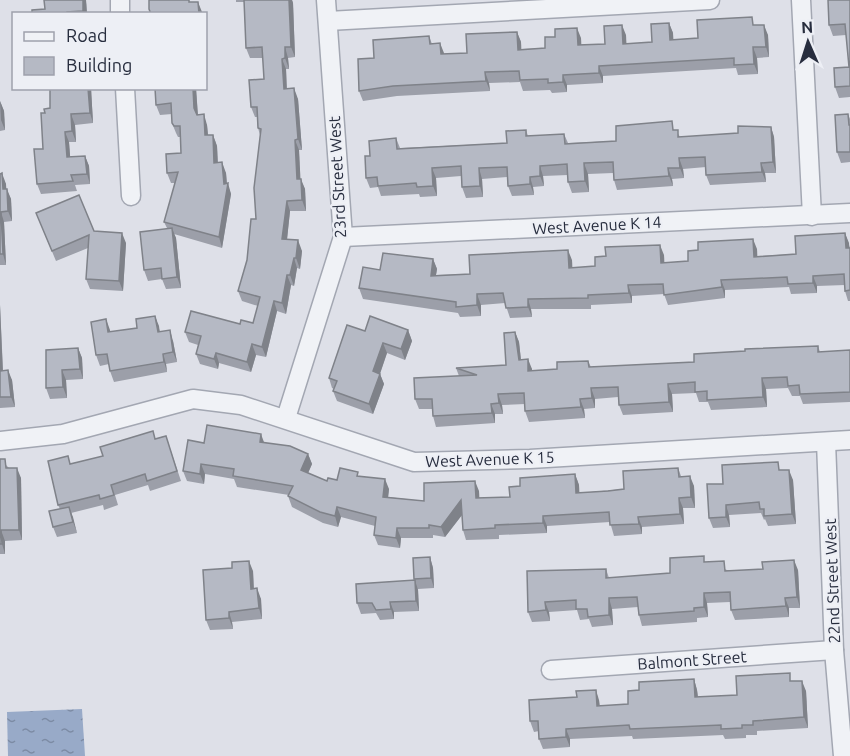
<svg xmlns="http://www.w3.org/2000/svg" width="850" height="756" viewBox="0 0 850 756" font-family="Ubuntu,sans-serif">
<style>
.water{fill:url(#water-ripples)}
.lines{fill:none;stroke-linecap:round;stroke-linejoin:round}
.minor-casing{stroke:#a3a7b2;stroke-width:21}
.minor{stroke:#f0f2f6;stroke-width:18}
.wall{fill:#9c9fa9}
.shaded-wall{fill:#7f8289}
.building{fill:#b5b9c4;stroke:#7f8289;stroke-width:1.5}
.labels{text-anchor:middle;stroke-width:4.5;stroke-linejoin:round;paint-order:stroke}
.street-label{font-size:16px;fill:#272d3e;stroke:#edeff5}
</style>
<defs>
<pattern id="water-ripples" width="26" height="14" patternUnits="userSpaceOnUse" patternTransform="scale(1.5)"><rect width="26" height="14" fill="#98aac8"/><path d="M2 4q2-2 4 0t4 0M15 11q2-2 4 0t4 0" fill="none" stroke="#7c8ba4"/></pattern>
</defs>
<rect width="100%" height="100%" fill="#dee0e8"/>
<path class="water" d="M82 709 85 756H8L7 712Z"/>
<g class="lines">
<defs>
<g id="minor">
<path d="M120 0V14"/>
<path d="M801 0 812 216"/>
<path d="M328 21 710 0"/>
<path d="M125 88 131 196"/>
<path d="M343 237 850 213"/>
<path d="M286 418 343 237 326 0"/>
<path d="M0 441 63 434 193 399 241 405 414 462 530 459 850 440"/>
<path d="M826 442 834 650 843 756"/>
<path d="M551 670 834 650"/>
</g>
</defs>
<use href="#minor" class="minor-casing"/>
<use href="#minor" class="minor"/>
</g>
<g class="wall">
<path d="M86 0 87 14H32L45 9Z"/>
<path d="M236 0H292L293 3 295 57 288 58 289 69H286L287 89 298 99 302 150H299L300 179 305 189 306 211H290L287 239 302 251 300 269 297 268 294 286 291 285 286 314 277 311 266 357 256 355 251 372 219 363 218 369 200 364 196 354 198 345 189 342 185 332 253 323 258 306 242 301 238 291 247 260 256 219 260 135 258 128 257 117H255L251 107 264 79 263 58H250L246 48 244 2H236Z"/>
<path d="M850 0V97L839 98 835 87 849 67 846 35 833 36 829 25Z"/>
<path d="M669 23 673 33V40L698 38 755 25 768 35 769 57 757 58 758 74 738 75 736 68 603 76V83L567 85V92L552 93 550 90 523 91 520 82 489 83 490 91 397 96 363 101 359 91 374 58 429 36 432 44 444 54 467 53 517 32 521 42V49L545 48 581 38V45L605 44 626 35V44L652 42Z"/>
<path d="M91 88 93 123 75 125 76 142H69L70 157 85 156 89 166 90 184 75 185 77 191 41 194 37 184 43 149 45 113 50 108Z"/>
<path d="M155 88H196L198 115 207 125 208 135H213L217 146 218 162 226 173 227 183 231 194 222 248 174 234 176 238 181 288 166 289 162 279 148 281 144 270 167 228 164 222 175 183H171L167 173 181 153 180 137H178L176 133 172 123V114L160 115 156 105Z"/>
<path d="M0 101 4 111 5 130 0 131Z"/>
<path d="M848 114 850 119V162L841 163 837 152Z"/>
<path d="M771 127 774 137 776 173H765L766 182 710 185 706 175V167L683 169 684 178 672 179 673 186 617 190 614 180 613 173 588 174 589 192 572 193 568 182V175L543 176 544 186 533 187 534 195 512 196 508 186 507 177 482 179 483 197 466 198 462 187 461 176 436 178 437 196 420 197 419 194 381 196 378 187 370 188 366 178 370 156 396 138 400 148 507 143 526 130 528 136 564 134 568 143 616 141 676 130 680 137 738 133Z"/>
<path d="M0 174 6 184V189L11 199 12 221 4 222 6 265H0Z"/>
<path d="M36 213 94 231 126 243 123 291 90 289 86 279 88 248 56 261Z"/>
<path d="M845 233 850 248V301H848L845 291V285L817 286V293L791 294 789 287 725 290V298L668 305 664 294 632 296V303L591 305V309H531L532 317 510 318 505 303 481 305V316L460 317 458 313 363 299 359 288 380 270 433 259 437 269 436 275 470 274 572 260V268L595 266 664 255V263L688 261 757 249V256L796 254Z"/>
<path d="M0 305 3 370 12 380 15 407 0 408Z"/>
<path d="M155 316 160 332 173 341 177 362 166 364 167 372 114 382 110 371 109 364 100 366 96 355 110 330V332L137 328Z"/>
<path d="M408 330 412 341 405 360 387 353 380 374 384 384 373 414 337 401 333 391 334 389 332 388 329 378 365 331Z"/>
<path d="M515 332 519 342 521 360 532 369V371L557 369 588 361 591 367 694 362 745 351 818 346 820 352 850 350V402L803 404 800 396H792L788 388 766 389 767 407 711 410 708 402H699L696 393 672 394 673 412 623 415 619 405 618 397 595 399V408L584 409 585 418 529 422 525 411V404L502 405 503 414H495V423L436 427 433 416 432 409H419L415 399 459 376 456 368 506 365Z"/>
<path d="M78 348 82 358 83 379 66 380 67 398 50 399 46 388Z"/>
<path d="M166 436 181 481 150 491 148 485 115 495 118 505 104 510 103 505 71 513 77 533 57 537 53 527 60 509 58 505 70 464 103 456Z"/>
<path d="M204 443H264L308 454 312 464 308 473 327 481 359 477 389 489 388 497 424 501 479 491V498L510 497 520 486 575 474 579 485V493L624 489 678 468 681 476 694 486 695 508H683L684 524 642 527V534L614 536 610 522 547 526V533L499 535V539L466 540 463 530 462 515 445 537 433 535V538H401L400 548 378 545 374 535 375 526 341 517 338 527 323 523 292 507 288 496 289 495 237 487 234 479 205 474 204 484 187 481 183 471Z"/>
<path d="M0 459 9 468 21 478 22 540 5 541V554H0Z"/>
<path d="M781 470 793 480 796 524 768 526 765 519 764 520 761 513 729 515 730 527 713 528 709 518 723 484Z"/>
<path d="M430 557 433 568 434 588 418 589 419 611 394 612V619L380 620 376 613 361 614 357 603 414 580Z"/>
<path d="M706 562 727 570H798L800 608H789V617L735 620 731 610 730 602 707 603 708 617 697 618V622L642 626 639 615 638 607 612 609 613 625 592 627 589 619 580 620 577 610 549 612 550 621 532 622 528 612 606 569 609 578 670 573Z"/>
<path d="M253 571 254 588 261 599 262 619 232 622 233 629 210 630 206 620Z"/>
<path d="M694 679 697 690 698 697 737 695 793 681 806 691 808 728 757 731V735H746V738L725 739 723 735 633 739 632 736 570 739V747L543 749 539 739V731L534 732 530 721 577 697 599 700 600 706 628 704 639 690Z"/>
</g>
<g class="shaded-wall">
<path d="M83 0H86L87 14H84L83 11Z"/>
<path d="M289 0H292L293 3 295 57 291 47Z"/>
<path d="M198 2 202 12V14H199Z"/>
<path d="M669 23 673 33 674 50 670 40Z"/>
<path d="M622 25 626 35 627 54 623 44Z"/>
<path d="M764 25 768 35 769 57 766 47Z"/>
<path d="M577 28 581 38 582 56 578 45Z"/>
<path d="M517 32 521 42 522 60 518 50Z"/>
<path d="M440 43 444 53 445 64 441 54Z"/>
<path d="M285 47 288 58 289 69 285 58Z"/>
<path d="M753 47 757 58 758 74 754 64Z"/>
<path d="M282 59 286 69 287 99 284 89Z"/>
<path d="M599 66 603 76V83L599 73Z"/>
<path d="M485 72 489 83 490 91 486 81Z"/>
<path d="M563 75 567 85V92L563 82Z"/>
<path d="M88 88H91L93 123 90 113Z"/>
<path d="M193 88H196L198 118 194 108Z"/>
<path d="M294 88 298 99 302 150 298 139Z"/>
<path d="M0 101 4 111 5 130 1 120Z"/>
<path d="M71 114 75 125 76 142 72 131Z"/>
<path d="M204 114 207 125 209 146 205 135Z"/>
<path d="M771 127 774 137 776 173 773 162Z"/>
<path d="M65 132 69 142 71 168 67 157Z"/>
<path d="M213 135 217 146 218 173 214 163Z"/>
<path d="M295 140 299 150 301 189 297 179Z"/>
<path d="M85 156 89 166 90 184 87 174Z"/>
<path d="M679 158 683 169 684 178 680 168Z"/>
<path d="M222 162 226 173 227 187 228 183 231 194 222 248 219 237 224 184Z"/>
<path d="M584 163 588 174 589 192 585 181Z"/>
<path d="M761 163 765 173 766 182 762 172Z"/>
<path d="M540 166 543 176 544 186 540 176Z"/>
<path d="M432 168 436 178 437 196 433 186Z"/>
<path d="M479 168 482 179 483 197 480 186Z"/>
<path d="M668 168 672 179 673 186 669 176Z"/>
<path d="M2 173 6 184 7 199 3 189Z"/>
<path d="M530 177 533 187 534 195 530 184Z"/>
<path d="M301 179 305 189 306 211 302 200Z"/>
<path d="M7 189 11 199 12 221 8 211Z"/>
<path d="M287 201 290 211 286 249 282 239Z"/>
<path d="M1 212 4 222 6 265 3 254Z"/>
<path d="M172 228 176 238 181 288 177 277Z"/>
<path d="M122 233 126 243 123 291 119 281Z"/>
<path d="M845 233 849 243 850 259 846 248Z"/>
<path d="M753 239 757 249 758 267 754 257Z"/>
<path d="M298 240 302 251 300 269 296 258Z"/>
<path d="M660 245 664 255 665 273 661 263Z"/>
<path d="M568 250 572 260 573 278 569 268Z"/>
<path d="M294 258 297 268 294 286 290 275Z"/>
<path d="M433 259 437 269 434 286 431 276Z"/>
<path d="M287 275 291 285 286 314 282 303Z"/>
<path d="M813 276 817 286V293L813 283Z"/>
<path d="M721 280 725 290V298L722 287Z"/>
<path d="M628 285 632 296V303L629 293Z"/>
<path d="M477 294 481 305V316L477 305Z"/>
<path d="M528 299 531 309 532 317 528 307Z"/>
<path d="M274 301 277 311 266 357 262 347Z"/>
<path d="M0 305 3 376 4 381 0 367Z"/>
<path d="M155 316 159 326 161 342 158 332Z"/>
<path d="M106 319 110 330 111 343 108 332Z"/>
<path d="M170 330 173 341 177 362 173 352Z"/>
<path d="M408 330 412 341 405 360 401 349Z"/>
<path d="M515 332 519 342 522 370 519 360Z"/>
<path d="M383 343 387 353 377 382 373 371Z"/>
<path d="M252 344 256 355 251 372 247 362Z"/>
<path d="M78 348 82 358 83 379 80 369Z"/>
<path d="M216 353 219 363 218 369 214 359Z"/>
<path d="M163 354 166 364 167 372 164 362Z"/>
<path d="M528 359 532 369V382L528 371Z"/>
<path d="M8 370 12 380 15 407 11 397Z"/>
<path d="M62 370 66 380 67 398 63 387Z"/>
<path d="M380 374 384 384 373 414 369 404Z"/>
<path d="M762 378 766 389 767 407 763 397Z"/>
<path d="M668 384 672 394 673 412 669 402Z"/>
<path d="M591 388 595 399V408L592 398Z"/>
<path d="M498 394 502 405 503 414 499 403Z"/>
<path d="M580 399 584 409 585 418 581 407Z"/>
<path d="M491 404 495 414V423L492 413Z"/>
<path d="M261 434 265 445 260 442Z"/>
<path d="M308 454 312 464 305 480 301 470Z"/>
<path d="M201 464 205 474 204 484 200 474Z"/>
<path d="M17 468 21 478 22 540 19 530Z"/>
<path d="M789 470 793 480 796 524 792 514Z"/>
<path d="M575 474 579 485 580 503 576 493Z"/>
<path d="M690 476 694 486 695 508 691 497Z"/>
<path d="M385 479 389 489 387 507 383 497Z"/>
<path d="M475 481 479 491 480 509 476 498Z"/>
<path d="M679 498 683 508 684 524 680 514Z"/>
<path d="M461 500 465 511 445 537 441 527Z"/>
<path d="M726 505 729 515 730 527 726 517Z"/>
<path d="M69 507 73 517 77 533 73 522Z"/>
<path d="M337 507 341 517 338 527 335 516Z"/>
<path d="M543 516 547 526V533L543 523Z"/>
<path d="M638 517 642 527V534L639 524Z"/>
<path d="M397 528 401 538 400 548 396 538Z"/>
<path d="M1 530 5 541V554L2 544Z"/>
<path d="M430 557 433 568 434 588 431 578Z"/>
<path d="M794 560 798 570 800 608 797 597Z"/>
<path d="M249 561 253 571 254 599 251 589Z"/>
<path d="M415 580 418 590 419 611 416 601Z"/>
<path d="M257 588 261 599 262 619 259 608Z"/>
<path d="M704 593 707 603 708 617 704 607Z"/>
<path d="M609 598 612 609 613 625 609 615Z"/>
<path d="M785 598 789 608V617L786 606Z"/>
<path d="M390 602 394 612V619L391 609Z"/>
<path d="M545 602 549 612 550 621 546 610Z"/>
<path d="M229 612 232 622 233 629 229 618Z"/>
<path d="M694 679 697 690 699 707 695 697Z"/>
<path d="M802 681 806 691 808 728 804 717Z"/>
<path d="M596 690 599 700 600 716 597 706Z"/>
<path d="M566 729 570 739V747L566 737Z"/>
</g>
<g class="building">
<path d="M44 0H83V11L67 12V14H32V10L45 9Z"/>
<path d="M149 0H189V2H198L199 14H151L149 9Z"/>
<path d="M244 0H289L291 47H285V58L282 59 284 89 294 88 298 139 295 140 297 179H301L302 200 287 201 282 239 298 240 296 258H294L290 275H287L282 303 274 301 262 347 252 344 247 362 216 353 214 359 196 354 201 336 185 332 191 311 240 324 241 320 253 323 260 297 238 291 247 260 251 219H256L254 188 261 129 258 128 257 107H251L249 80 264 79 262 47 246 48Z"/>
<path d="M828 0H850V86L835 87 834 68 849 67 845 24 829 25Z"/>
<path d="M752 17 753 25H764L766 47H753L754 64 734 65V58L599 66V73L563 75V82L548 83V79L520 80 519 71 485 72 486 81 393 86 359 91 358 59 374 58 373 40 429 36 430 44 440 43 441 54 467 53 466 34 517 32 518 50 545 48V37H555V29L577 28 578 45 605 44 604 26 622 25 623 44 652 42 651 24 669 23 670 40 698 38 697 20Z"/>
<path d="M50 88H88L90 113 71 114 72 131 65 132 67 157 85 156 87 174 71 175 73 181 37 184 34 149H43L41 113H45L44 109 50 108Z"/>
<path d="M155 88H193L194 108 197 115 204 114 205 135H213L214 163 222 162 224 184 228 183 219 237 164 222 178 172 167 173 166 154 181 153 180 126H174L172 123 171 103 156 105Z"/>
<path d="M848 114 849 125H850V152H837L835 115Z"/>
<path d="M672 121 673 130H678V137L738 133V126L771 127 773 162 761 163 762 172 706 175 705 157 679 158 680 168H668L669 176 614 180 613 162 584 163 585 181 568 182 567 164 540 166V176L530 177V184L508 186 507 167 479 168 480 186 462 187 461 166 432 168 433 186 417 187 416 183 378 186 377 177 366 178 365 156H370L369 141 396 138 397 149 507 143 506 131 526 130V136L564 134 565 144 616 141V126Z"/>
<path d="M2 173 3 189H7L8 211 1 212 3 254H0V174Z"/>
<path d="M79 195 94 231 122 233 119 281 86 279 89 235 52 251 36 213Z"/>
<path d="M172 228 177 277 162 279 161 268 144 270 140 232Z"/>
<path d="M845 233 846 248H850V290L845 291 844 274 813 276V283L788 284 787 277 721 280 722 287 664 295 663 284 628 285 629 293 588 295V298L528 299V307L506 308 503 293 477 294V305L456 307V302L359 288 363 267 380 270 383 253 433 259 431 276 470 274 469 255 568 250 569 268 595 266V257L606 256 605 247 660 245 661 263 688 261V251L698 250V242L753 239 754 257 796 254 795 236Z"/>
<path d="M155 316 158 332 170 330 173 352 163 354 164 362 110 371 107 354 96 355 91 322 106 319 108 332 137 328 136 319Z"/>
<path d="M370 316 408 330 401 349 383 343 373 371 380 374 369 404 333 391 337 381 329 378 347 325 365 331Z"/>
<path d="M515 332 519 360 528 359V371L557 369V362L588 361 589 367 694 362V354L745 351V349L818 346V352L850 350V392L800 394 799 385 788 386 787 377 762 378 763 397 707 400V391L695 392V382L668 384 669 402 619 405 618 387 591 388 592 398 580 399 581 407 525 411 524 393 498 394 499 403 491 404 492 413 433 416 432 399H415L414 378 477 375 456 368 506 365 504 333Z"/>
<path d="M78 348 80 369 62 370 63 387 46 388V350Z"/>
<path d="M0 367 1 371 8 370 11 397H0Z"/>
<path d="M207 425 261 434 260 442 290 446 308 454 301 470 327 481 328 478 337 480 340 468 358 472 357 476 385 479 383 497 424 501V483L475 481 476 498 510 497 509 487 520 486V478L575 474 576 493 608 491 624 489 623 471 678 468 679 477 690 476 691 497 679 498 680 514 638 517 639 524 610 525 609 512 543 516V523L495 525V528L463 530 461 500 441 527 429 525V528H397L396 538 374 535 376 517 337 507 335 516 320 512 288 496 293 486 233 476 234 469 201 464 200 474 183 471 188 440 204 443Z"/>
<path d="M153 431 155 439 166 436 177 471 147 481 145 474 111 485 114 495 100 499 99 495 58 505 48 461 68 456 70 464 103 456 100 447Z"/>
<path d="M0 459H5L6 468H17L19 530H1L2 544H0Z"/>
<path d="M778 462 779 470H789L792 514 764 516V509H760L759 502 726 505V517L709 518 707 484H723L722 465Z"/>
<path d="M69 507 73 522 53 527 49 511Z"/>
<path d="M704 556V562L724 561 725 571 763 569 762 562 794 560 797 597 785 598 786 606 731 610 730 592 704 593V607L694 608V611L639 615 637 597 609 598V615L588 617 587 609H576V600L545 602 546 610 528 612 527 571 606 569V578L670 573V558Z"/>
<path d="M430 557 431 578 414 579 413 558Z"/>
<path d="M249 561 251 589 257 588 259 608 229 612V618L206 620 203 570 232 568V562Z"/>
<path d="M415 580 416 601 390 602 391 609 376 610 372 603H357L356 584Z"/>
<path d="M790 673V681H802L804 717 753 721V725H742V728L721 729V725L630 729 629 725 566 729V737L539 739 538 721H530L529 700 577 697 576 691 596 690 597 706 628 704V691L639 690V682L694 679 695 697 737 695 736 676Z"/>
</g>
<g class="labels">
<g class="street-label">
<text transform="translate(337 177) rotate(-93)" y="6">23rd Street West</text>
<text transform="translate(597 225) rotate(-3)" y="6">West Avenue K 14</text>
<text transform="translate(490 459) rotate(-2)" y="6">West Avenue K 15</text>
<text transform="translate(832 581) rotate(-92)" y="6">22nd Street West</text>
<text transform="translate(692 660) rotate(-4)" y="6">Balmont Street</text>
</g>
</g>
<rect x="12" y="12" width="195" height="78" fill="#edeff5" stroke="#9ea1ac" stroke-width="1.5"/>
<rect x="24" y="32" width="30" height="9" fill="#f0f2f6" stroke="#9ea1ac" stroke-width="1.5"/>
<text x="66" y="42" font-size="18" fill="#272d3e">Road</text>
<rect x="24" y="57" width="30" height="18" fill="#b5b9c4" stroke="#9ea1ac" stroke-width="1.5"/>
<text x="66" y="72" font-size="18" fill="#272d3e">Building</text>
<g transform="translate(808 42) rotate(357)" stroke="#edeff5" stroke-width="4.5" paint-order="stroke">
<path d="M0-4.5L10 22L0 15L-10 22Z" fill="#272d3e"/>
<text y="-9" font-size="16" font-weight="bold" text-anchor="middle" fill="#272d3e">N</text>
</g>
</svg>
